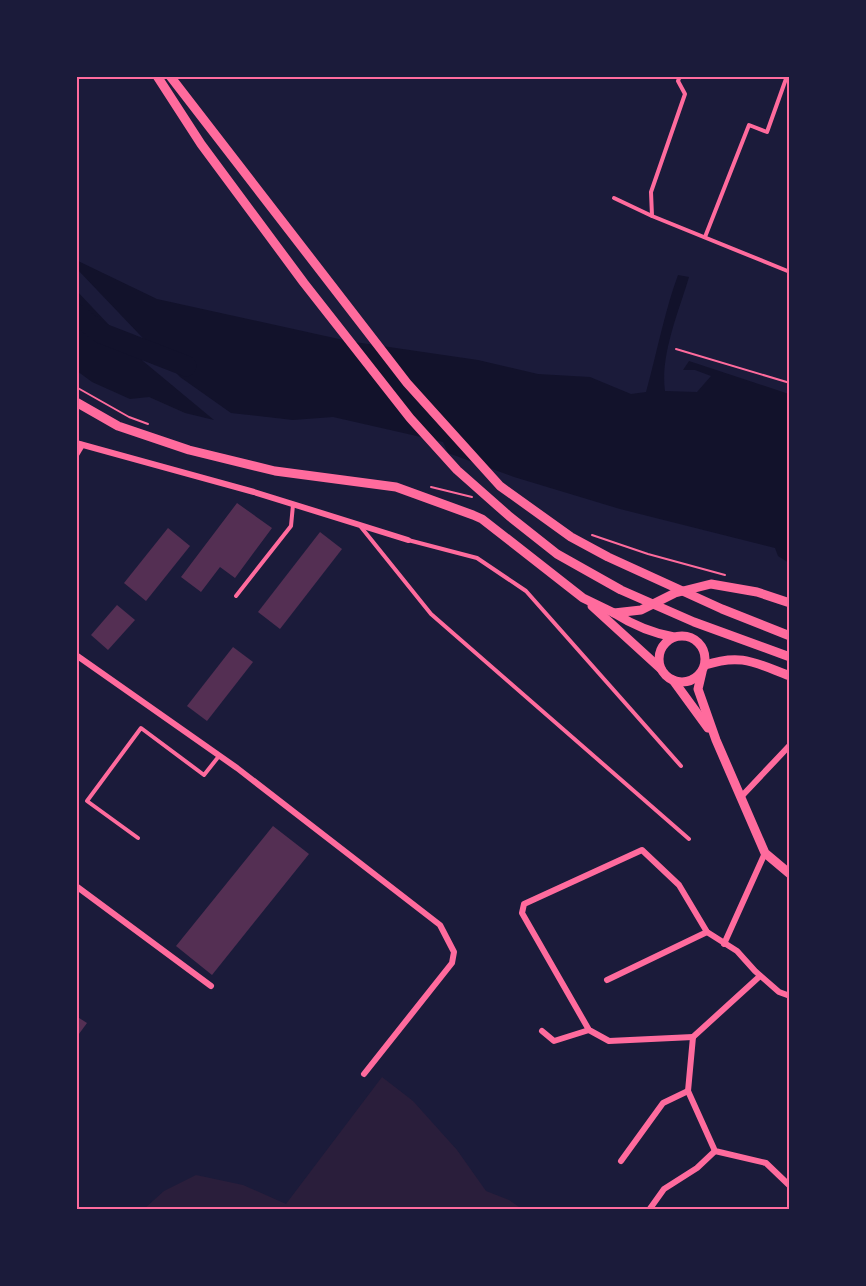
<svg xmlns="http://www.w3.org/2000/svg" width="866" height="1286" viewBox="0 0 866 1286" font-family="Roboto,sans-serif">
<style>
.green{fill:#2a1e3b}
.water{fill:#12122b}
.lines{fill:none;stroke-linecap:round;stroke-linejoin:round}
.river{stroke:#12122b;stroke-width:21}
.building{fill:#542f53}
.path{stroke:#ff6b9d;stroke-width:2}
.service{stroke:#ff6b9d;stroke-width:4}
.minor{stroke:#ff6b9d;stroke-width:6}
.tertiary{stroke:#ff6b9d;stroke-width:9}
.neatline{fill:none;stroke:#ff6b9d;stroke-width:2}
</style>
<rect width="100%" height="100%" fill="#1b1b3a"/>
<path class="green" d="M382 1077 413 1101 457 1150 486 1191 509 1200 522 1209H144L164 1191 196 1175 243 1185 286 1204Z"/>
<g class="water">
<path d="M76 260 157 299 348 341 478 360 538 374 590 377 631 394 646 392C657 353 664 313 678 275L689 277C679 311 660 355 665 391L697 392 711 376 695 370H683L689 361 789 394V563L778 556 775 548 620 509 514 477 448 453 443 442 333 417 293 420 231 413 180 377 77 269Z"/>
<path d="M76 290 143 361 214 420 185 413 149 397 130 399 92 382 77 371Z"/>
</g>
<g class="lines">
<path class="river" d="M76 314 101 333 186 366"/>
</g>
<g class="building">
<path d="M237 503 272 528 235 578 220 567 201 592 181 577Z"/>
<path d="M168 528 190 546 146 601 124 583Z"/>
<path d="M320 532 342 549 280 629 258 612Z"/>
<path d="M117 605 135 620 108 650 91 635Z"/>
<path d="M233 647 253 662 207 721 187 706Z"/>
<path d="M273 826 309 854 212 975 176 946Z"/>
<path d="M76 1016 87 1023 76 1038Z"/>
</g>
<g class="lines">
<g class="path">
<path d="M676 349 790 383"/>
<path d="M76 387 129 417 148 424"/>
<path d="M431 487 472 497"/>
<path d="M592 535 648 554 725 575"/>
</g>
<g class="service">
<path d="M680 76 678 81 685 94 651 192 652 216 790 272"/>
<path d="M614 198 652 216"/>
<path d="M705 237 749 125 767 132 787 76"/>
<path d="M361 527 431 614 689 839"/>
<path d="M408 540 477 558 526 591 681 766"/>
<path d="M236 596 291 526 293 505"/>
<path d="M138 838 87 801 141 728 204 775 219 756"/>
</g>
<g class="minor">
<path d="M76 443 254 492 408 540"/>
<path d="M76 455 82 445"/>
<path d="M76 655 237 768 440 925 454 952 452 963 364 1074"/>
<path d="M741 797 790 745"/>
<path d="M76 886 211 986"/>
<path d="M724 944 765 853"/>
<path d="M607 980 707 932"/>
<path d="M542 1031 554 1041 589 1030"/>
<path d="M693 1037 609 1041 589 1030 522 913 524 904 642 850 679 885 707 932 737 951 755 971 779 992 790 996"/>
<path d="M693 1037 688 1091 715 1151 766 1163 790 1186"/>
<path d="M693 1037 760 976"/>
<path d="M621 1161 663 1103 688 1091"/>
<path d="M649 1210 664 1189 697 1168 715 1151"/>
</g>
<g class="tertiary">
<path d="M157 76 201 144 304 283 410 418 457 470 509 516 557 554 621 590 694 622 790 657"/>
<path d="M170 76 407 383 500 486 571 537 608 557 722 609 790 636"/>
<path d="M76 402 118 426 189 450 275 471 396 487 473 515 482 519 583 598 614 613 641 610 675 593 711 584 757 592 790 603"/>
<path d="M592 606 661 669"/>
<path d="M614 613C633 625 651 633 674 637"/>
<circle cx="682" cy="659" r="23"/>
<path d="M705 665C742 653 755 663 790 676"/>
<path d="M702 672 698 689 716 740 765 853 790 874"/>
<path d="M673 680 708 728"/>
</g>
</g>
<rect width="866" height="1286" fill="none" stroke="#1b1b3a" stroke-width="156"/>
<rect x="78" y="78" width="710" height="1130" class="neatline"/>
</svg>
